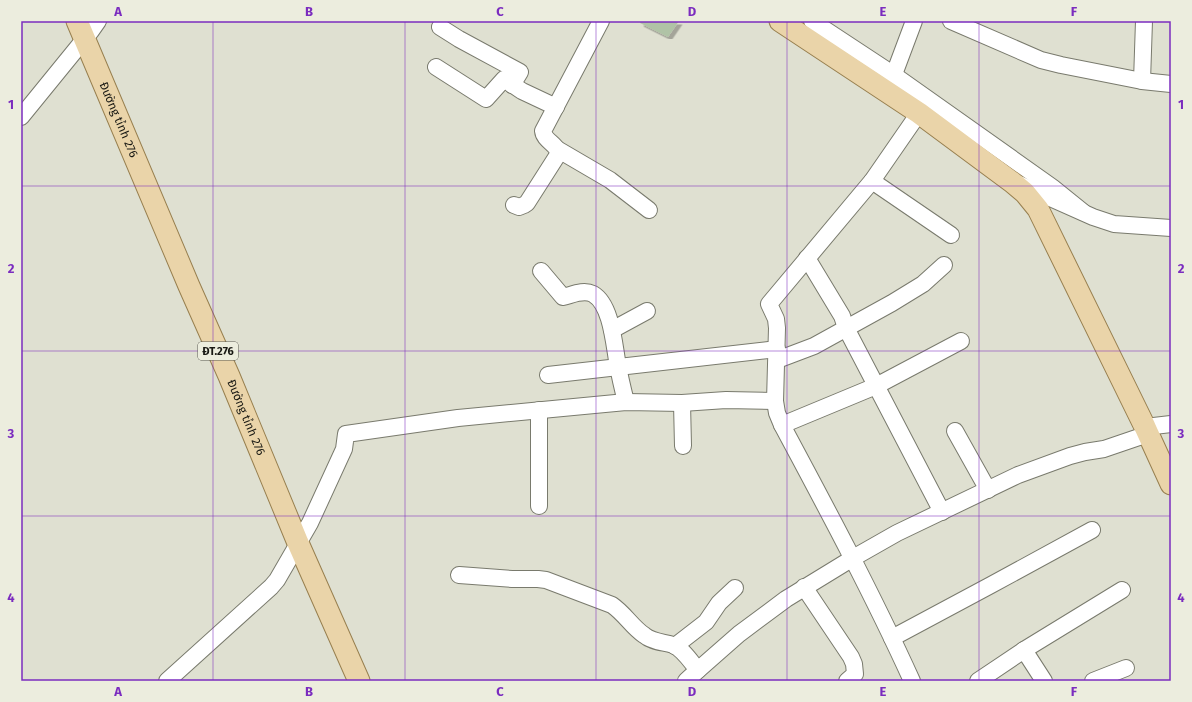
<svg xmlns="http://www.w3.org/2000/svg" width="1192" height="702" viewBox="0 0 1192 702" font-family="'Fira Sans',sans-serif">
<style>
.building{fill:#b0c3a6;filter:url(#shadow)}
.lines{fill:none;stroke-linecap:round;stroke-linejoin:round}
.minor-casing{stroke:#797a6d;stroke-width:18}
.major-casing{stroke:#977f4f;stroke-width:23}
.minor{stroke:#fff;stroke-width:16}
.major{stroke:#ead4a9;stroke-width:21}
.grid{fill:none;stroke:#7b2cbf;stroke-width:1;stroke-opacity:0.55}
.labels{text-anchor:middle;stroke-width:3.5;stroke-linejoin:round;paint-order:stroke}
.shield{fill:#ecedde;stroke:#585850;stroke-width:1}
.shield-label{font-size:11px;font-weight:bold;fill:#181813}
.street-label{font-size:12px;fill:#181813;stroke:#ecedde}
.neatline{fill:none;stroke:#7b2cbf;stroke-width:1.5}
.grid-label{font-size:13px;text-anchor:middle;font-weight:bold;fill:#7b2cbf}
</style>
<defs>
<filter id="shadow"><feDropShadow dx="3.5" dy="3.5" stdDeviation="0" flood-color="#0004"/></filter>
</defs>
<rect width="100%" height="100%" fill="#dfe0d1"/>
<path class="building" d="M641 21H679L668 37 640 23Z"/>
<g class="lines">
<defs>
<g id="minor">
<path d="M812 21 894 75 1052 187 1083 212"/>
<path d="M951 21 1041 60 1061 65 1142 81 1171 84"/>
<path d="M440 27 459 39 520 72 512 85"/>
<path d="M436 67 486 99 504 79 522 91 556 107"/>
<path d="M1142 81 1144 21"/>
<path d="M890 85 914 21"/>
<path d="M21 117 91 31 98 21"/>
<path d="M557 149 610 180 649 210"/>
<path d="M872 181 951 235"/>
<path d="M1019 184 1093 217 1114 224 1171 228"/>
<path d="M514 205 519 207 524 205 527 203 557 156C561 145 544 142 543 131L601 21"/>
<path d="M807 258 842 316 846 328 942 512"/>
<path d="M541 271 563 297C572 295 583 289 593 294 612 305 614 346 618 366 620 378 623 390 626 402"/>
<path d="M612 330 647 311"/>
<path d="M777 360 814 346 892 303 923 284 944 265"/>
<path d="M548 375 777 349"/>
<path d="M682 403 683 446"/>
<path d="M539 410V506"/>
<path d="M782 425 876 386 961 341"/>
<path d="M1145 427 1171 424"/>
<path d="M955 431 988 490"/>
<path d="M459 575 512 579H538L546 580 612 605C625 614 632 627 644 635 652 642 664 642 673 645 683 649 691 662 698 670"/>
<path d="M804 587 851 657 854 664 855 674 847 681"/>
<path d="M892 638 991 585 1092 530"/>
<path d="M675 646 706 622 719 603 735 588"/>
<path d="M1024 650 1044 681"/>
<path d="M167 681 271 587 277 580 310 523 344 449 346 434 458 418 626 402 682 403 726 400 775 401"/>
<path d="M686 681 698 670 739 634 786 599 853 558 897 533 1018 475 1070 456 1085 452 1104 449 1148 434"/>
<path d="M912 681C872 593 827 509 782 425L777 413 775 401 777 328 776 319 769 304 872 181 919 113"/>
<path d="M978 681 1024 650 1122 590"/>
<path d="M1093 681 1126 668"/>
</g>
<g id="major">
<path id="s1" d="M77 21 189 286 229 376 298 543 359 681"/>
<path d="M780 21 919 113 1012 182 1025 193 1038 209 1145 427 1171 484"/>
</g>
</defs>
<use href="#minor" class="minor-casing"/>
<use href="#major" class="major-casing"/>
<use href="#minor" class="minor"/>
<use href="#major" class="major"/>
</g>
<path class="grid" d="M213 21V681M405 21V681M596 21V681M787 21V681M979 21V681M21 186H1171M21 351H1171M21 516H1171"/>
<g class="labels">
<rect class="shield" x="198" y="342" width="40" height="18" rx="3"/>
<g class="shield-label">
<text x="218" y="355">ĐT.276</text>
</g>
<g class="street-label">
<text dy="4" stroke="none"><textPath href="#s1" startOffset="107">Đường tỉnh 276</textPath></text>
<text dy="4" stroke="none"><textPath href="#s1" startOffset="431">Đường tỉnh 276</textPath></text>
</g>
</g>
<rect width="1192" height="702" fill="none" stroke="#ecedde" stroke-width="44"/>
<rect x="22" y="22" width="1148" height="658" class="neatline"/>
<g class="grid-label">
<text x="118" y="16">A</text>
<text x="309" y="16">B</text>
<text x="500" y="16">C</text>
<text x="692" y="16">D</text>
<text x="883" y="16">E</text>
<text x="1074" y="16">F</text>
<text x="11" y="109">1</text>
<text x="1181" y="109">1</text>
<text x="11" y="273">2</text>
<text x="1181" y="273">2</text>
<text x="11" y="438">3</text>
<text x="1181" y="438">3</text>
<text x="11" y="602">4</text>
<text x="1181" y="602">4</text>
<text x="118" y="696">A</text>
<text x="309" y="696">B</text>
<text x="500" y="696">C</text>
<text x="692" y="696">D</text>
<text x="883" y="696">E</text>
<text x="1074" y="696">F</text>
</g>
</svg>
